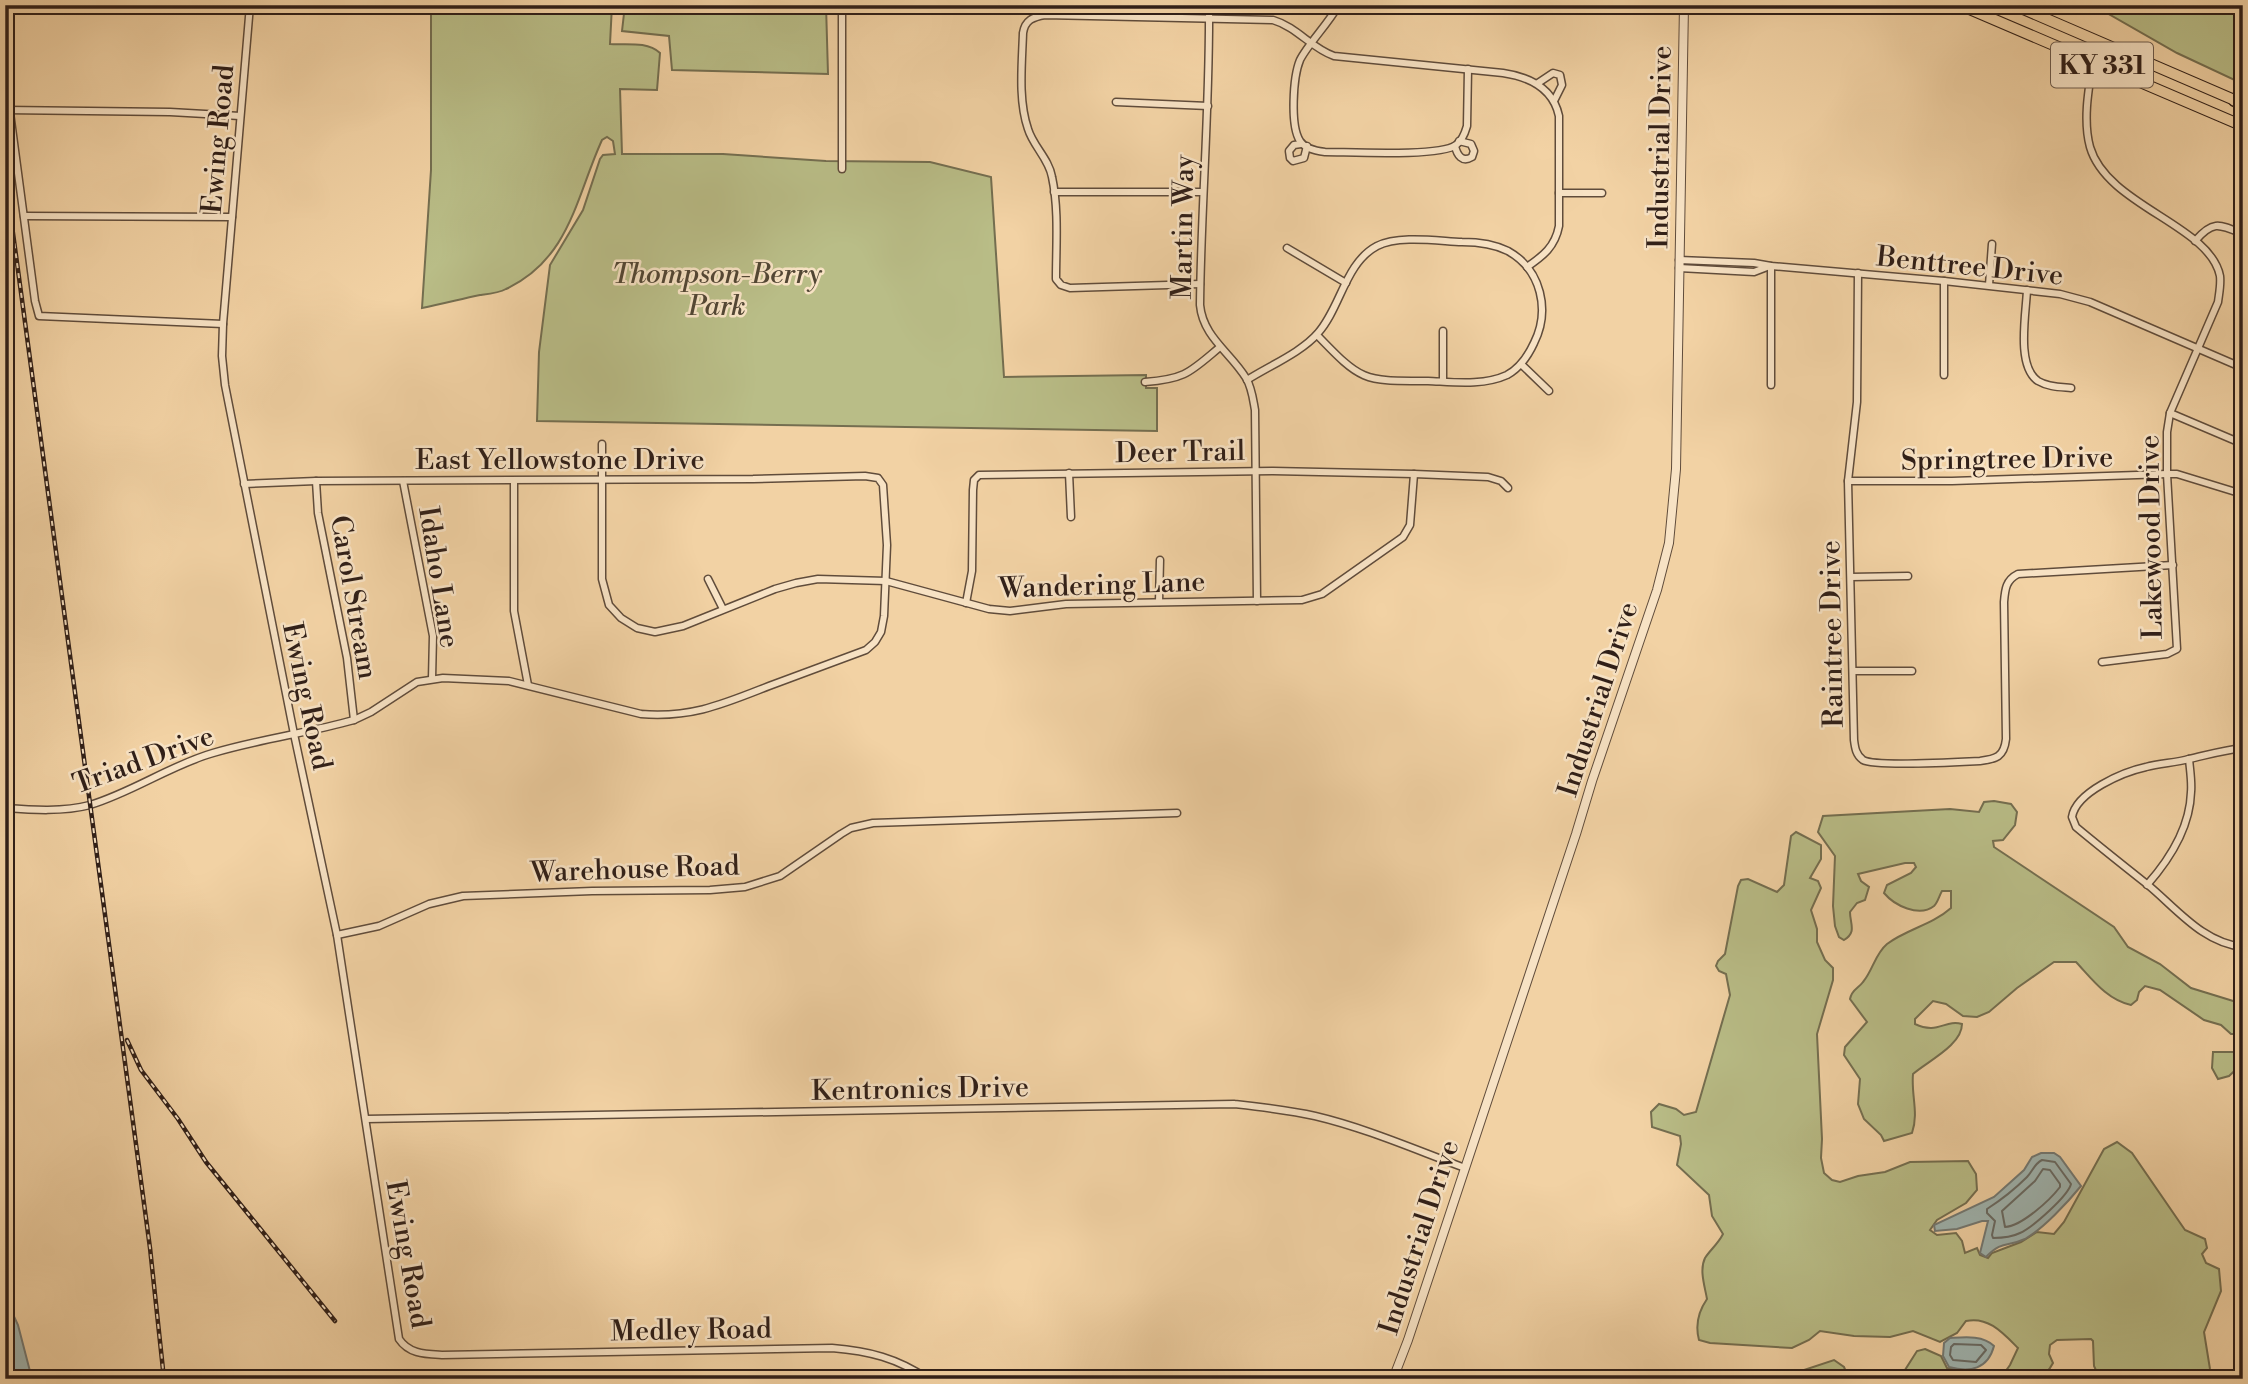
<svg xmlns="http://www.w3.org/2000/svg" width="2248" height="1384" viewBox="0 0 2248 1384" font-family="'Libre Bodoni',serif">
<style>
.green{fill:#b9bd87;stroke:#746e50;stroke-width:2}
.water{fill:#9fb5b1;stroke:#737974;stroke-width:2}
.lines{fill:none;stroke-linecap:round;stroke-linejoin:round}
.shore{stroke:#686a64;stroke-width:2}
.minor-casing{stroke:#604c3b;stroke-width:9}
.tertiary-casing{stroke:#604c3b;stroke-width:10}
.primary-casing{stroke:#301f18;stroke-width:12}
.motorway-casing{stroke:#301f18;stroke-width:15}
.minor{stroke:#f7e2c4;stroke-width:6}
.tertiary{stroke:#f7e2c4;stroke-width:8}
.primary{stroke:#f2d2a4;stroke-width:10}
.motorway{stroke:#f2d2a4;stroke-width:12}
.rail-casing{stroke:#301f18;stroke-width:4.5}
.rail{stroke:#f7e2c4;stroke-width:2;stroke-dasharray:5;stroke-linecap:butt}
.labels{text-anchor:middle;stroke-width:5;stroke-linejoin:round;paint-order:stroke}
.shield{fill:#f7e2c4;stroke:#6c5a4c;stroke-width:2}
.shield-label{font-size:26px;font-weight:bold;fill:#301f18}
.street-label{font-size:28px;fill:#301f18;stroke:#f7e2c4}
.park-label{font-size:28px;font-style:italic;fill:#524634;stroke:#f7e2c4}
</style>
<rect width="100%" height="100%" fill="#f2d2a4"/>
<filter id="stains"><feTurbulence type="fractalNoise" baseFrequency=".00286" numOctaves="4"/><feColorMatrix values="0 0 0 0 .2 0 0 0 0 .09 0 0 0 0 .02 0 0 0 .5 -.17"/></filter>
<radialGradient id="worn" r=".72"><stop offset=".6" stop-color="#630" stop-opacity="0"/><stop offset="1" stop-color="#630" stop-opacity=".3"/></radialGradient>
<g class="green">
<path d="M431 5H612L610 44C626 45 647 41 660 53L657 90 620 89 622 154H723L826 161 930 162 991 177 1004 377 1146 375V388H1157V431L537 421 539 352 550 265 583 210 600 159 603 155 615 154 613 141 607 137 602 140C576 197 570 259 506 289 499 293 488 294 480 295 461 299 442 304 422 308L431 170Z"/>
<path d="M625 5H826L828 74 672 70 669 36 622 31Z"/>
<path d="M2093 5H2243V84L2177 53Z"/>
<path d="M1994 801 2011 804 2017 812 2015 825 2003 840 1993 841 1994 847 2114 927 2128 947 2160 964 2191 988 2243 1004V1034H2231L2221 1025 2204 1020 2160 990 2145 986 2139 992 2137 1000 2131 1005C2107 1000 2092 979 2076 962H2054L2017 988 1989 1012 1977 1017 1963 1016 1946 1004 1933 1001 1915 1019V1024C1938 1035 1945 1019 1962 1024 1962 1045 1928 1061 1913 1074 1911 1095 1919 1113 1912 1133L1884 1141 1881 1135 1864 1119 1858 1104 1860 1079 1844 1055 1845 1047 1867 1022 1850 999C1852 989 1858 989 1863 982 1873 970 1875 954 1887 944 1907 929 1932 925 1951 908V891H1942C1939 896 1938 902 1934 906 1919 918 1894 905 1884 893L1887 885 1911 873 1916 867 1914 863H1905L1858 874 1861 881 1869 887 1865 900 1857 903 1850 912C1850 924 1857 932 1844 940L1839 937 1835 926 1833 906 1835 856 1818 832 1823 816 1950 809 1979 812 1984 802Z"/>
<path d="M1796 832 1821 845V859L1810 878 1818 881 1821 888 1811 910 1817 929V942L1825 960 1833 968V980L1817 1034 1822 1139 1821 1158 1824 1173 1832 1180 1840 1182 1858 1176 1885 1172 1910 1162 1968 1161 1976 1174 1977 1190 1966 1203 1937 1220 1930 1230 1937 1235 1956 1233 1962 1241 1965 1253 1977 1248 1980 1255 1988 1258 1992 1253 2021 1242 2037 1232 2054 1234 2064 1222 2104 1149 2117 1142 2132 1153 2185 1230 2205 1239 2207 1248 2202 1254 2206 1263 2219 1269 2221 1291 2204 1332 2210 1369 2216 1377 2236 1371 2240 1379H2100L2094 1366 2093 1341 2091 1339 2057 1340 2050 1345 2049 1354 2053 1363C2043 1384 2020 1379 2000 1379L2010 1365 2018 1348C2003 1333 1988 1316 1966 1321L1957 1333 1940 1342 1913 1331 1890 1337 1854 1336 1820 1331 1809 1340 1792 1348 1710 1343 1699 1340C1695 1325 1698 1312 1707 1299 1705 1287 1699 1270 1705 1258 1710 1250 1718 1244 1723 1234L1712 1216 1709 1195 1677 1165 1681 1144 1680 1136 1652 1127 1651 1112 1659 1104 1676 1109 1684 1115 1696 1112 1730 995 1726 974 1719 971 1716 966 1718 961 1725 954 1738 886 1741 880 1748 879 1777 892 1784 885 1791 836Z"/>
<path d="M2213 1052H2241L2243 1054V1063L2229 1076 2218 1079 2212 1068Z"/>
<path d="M1925 1349 1941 1356 1947 1368 1976 1372 1979 1374 1980 1378 1908 1379 1905 1370 1917 1351Z"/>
<path d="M1834 1360 1844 1367 1849 1379H1777Z"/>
</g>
<g class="water">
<path d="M2041 1153H2054L2060 1157 2081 1186C2068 1202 2043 1229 2025 1239 2008 1247 2002 1240 1986 1257L1980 1253 1988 1221H1982L1957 1229 1935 1231 1934 1225 1994 1197 2024 1170 2032 1157Z"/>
<path d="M5 1297 18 1325 32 1379H5Z"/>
<path d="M1950 1338C1965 1337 1983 1335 1994 1346 1988 1369 1970 1373 1949 1367L1943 1356 1944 1343Z"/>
</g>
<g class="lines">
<g class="shore">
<path d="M2042 1160 2055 1162 2071 1184C2068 1196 2033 1227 2020 1233 2012 1237 2002 1238 1993 1238L1992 1235 1995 1221 1987 1213V1209C2001 1200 2015 1189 2027 1177 2033 1171 2034 1164 2042 1160Z"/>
<path d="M2043 1169 2050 1170 2060 1184V1187C2050 1200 2022 1226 2005 1227L2002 1211 2035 1181Z"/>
<path d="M1954 1344 1981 1345 1986 1350 1976 1362 1953 1360 1950 1355 1951 1347Z"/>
</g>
<defs>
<g id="minor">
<path d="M250 5 223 324 222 356 225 385 294 734 337 935 399 1339C409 1354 425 1354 442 1355L832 1348C869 1351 897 1358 928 1379"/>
<path d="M842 5V169"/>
<path d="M1209 5C1210 105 1201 205 1200 305 1203 337 1230 352 1246 378 1252 388 1253 399 1255 410L1257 601"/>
<path d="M1338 6C1328 24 1308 44 1300 60 1293 77 1290 126 1300 141 1305 149 1316 151 1325 152 1349 152 1440 157 1456 145 1462 141 1465 133 1467 126L1468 69"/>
<path d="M2096 40C2092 74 2081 114 2090 147 2107 206 2210 225 2220 276 2221 285 2219 294 2218 302L2170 413 2167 432V474L2177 649 2167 654 2102 662"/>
<path d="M5 75 35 301 39 316 223 324"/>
<path d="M1538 83 1553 73 1560 75 1562 85 1554 101"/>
<path d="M1116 102 1208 106"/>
<path d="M5 110 170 112 240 116"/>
<path d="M1301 144 1294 145 1289 151 1290 158 1293 161 1304 158 1307 146"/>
<path d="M1455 146C1457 155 1462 163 1472 157L1474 151 1471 144 1459 141"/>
<path d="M1054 192H1203"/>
<path d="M1559 193H1602"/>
<path d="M24 216 232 217"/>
<path d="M2195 241C2213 220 2219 224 2243 234"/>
<path d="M1287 248 1346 283"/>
<path d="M1679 260 1754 263 1771 266 1944 281 2060 294 2090 302 2243 368"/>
<path d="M1771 266V385"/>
<path d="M1679 268 1754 272 1767 267"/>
<path d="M1858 273 1857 402 1848 481 1854 740C1855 748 1856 755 1863 760 1875 767 1960 762 1980 761 1996 759 2004 757 2006 739L2004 602C2005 589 2006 580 2018 574L2173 565"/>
<path d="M1200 284 1070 288 1061 285 1056 279C1056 246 1059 210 1052 177 1049 159 1033 146 1028 129 1018 100 1022 64 1023 33 1025 20 1033 17 1045 15L1273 20C1297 27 1311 48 1334 56L1503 73C1530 77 1553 88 1559 116V226C1555 247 1543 256 1527 267"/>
<path d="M1989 285 1992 244"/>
<path d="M2027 290C2026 314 2016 366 2038 381 2048 387 2060 387 2071 388"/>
<path d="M1521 364 1549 391"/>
<path d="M1944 375V281"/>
<path d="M1247 380C1269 366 1302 352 1318 333 1341 307 1345 263 1377 246 1399 235 1437 241 1462 242 1477 242 1494 244 1508 251 1542 270 1550 311 1534 343 1528 356 1520 368 1507 375 1483 386 1453 382 1428 381 1363 381 1362 382 1317 335"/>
<path d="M1443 381V331"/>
<path d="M1145 382C1186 379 1190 372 1220 347"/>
<path d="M2170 413 2243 444"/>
<path d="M602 444V579L609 605 621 618 637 628 655 632 683 626 775 589 796 583 818 579 886 581 989 609 1010 611 1066 604 1302 600 1322 594 1403 537 1410 525 1414 474"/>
<path d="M1069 473 1071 517"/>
<path d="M316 481 318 513 347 658 354 720"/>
<path d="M403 481 433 636 432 679"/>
<path d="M514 481V611L528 685"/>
<path d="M1848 481H1952L2167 474H2177L2239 493"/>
<path d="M1851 577 1908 576"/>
<path d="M708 579 723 609"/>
<path d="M1159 602 1160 560"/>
<path d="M966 603 972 571 973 490 974 480 979 475 1273 471 1414 474 1488 477 1501 481 1508 488"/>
<path d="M1853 671H1912"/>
<path d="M2243 748C2224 750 2207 755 2189 759 2175 763 2160 763 2146 767 2123 772 2076 792 2072 817L2076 827C2100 847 2124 866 2148 885 2177 909 2203 943 2243 947"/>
<path d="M5 808C33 810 63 812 90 805 133 792 171 765 213 753 260 739 308 733 354 720L371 712 417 682 443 678 509 681 641 714C692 718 723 704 769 686 801 674 834 662 866 650L875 642 881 632 884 616 887 545 883 485 878 478 865 476 753 479 316 481 244 484"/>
<path d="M2147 885C2170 859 2190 828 2191 792 2192 782 2190 770 2189 759"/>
<path d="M337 935 379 926 429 904 463 896 592 891 710 890 745 887 780 876 841 834 851 828 873 823 1177 813"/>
<path d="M366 1119 1234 1104C1261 1107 1289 1110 1315 1116 1366 1128 1416 1150 1465 1168"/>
</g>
<path id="tertiary" d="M1393 1379 1408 1340 1576 834 1592 781 1657 590 1669 543 1676 469 1684 5"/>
<g id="primary">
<path d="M1960 5 2243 126"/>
<path d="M2014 5 2239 102"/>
</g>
<path id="motorway" d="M2235 100 2243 102"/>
</defs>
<use href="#minor" class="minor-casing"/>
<use href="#tertiary" class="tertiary-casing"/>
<use href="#primary" class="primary-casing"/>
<use href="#motorway" class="motorway-casing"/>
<use href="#minor" class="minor"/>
<use href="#tertiary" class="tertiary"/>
<use href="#primary" class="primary"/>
<use href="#motorway" class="motorway"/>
<defs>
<g id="rail">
<path d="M5 174 150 1248 164 1379"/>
<path d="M127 1040 141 1070 178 1119 206 1162 335 1321"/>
</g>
</defs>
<use href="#rail" class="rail-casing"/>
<use href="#rail" class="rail"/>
</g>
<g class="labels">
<rect class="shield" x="2051" y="42.5" width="102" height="45" rx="5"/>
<g class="shield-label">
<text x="2102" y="74">KY 331</text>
</g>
<g class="street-label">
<text transform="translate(217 139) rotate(-85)" y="10">Ewing Road</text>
<text transform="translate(1659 147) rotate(-89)" y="10">Industrial Drive</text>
<text transform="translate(1182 227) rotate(-89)" y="10">Martin Way</text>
<text transform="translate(1970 265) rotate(6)" y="10">Benttree Drive</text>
<text transform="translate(1180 451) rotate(-1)" y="10">Deer Trail</text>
<text transform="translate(2007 458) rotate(-1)" y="10">Springtree Drive</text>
<text x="560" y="469">East Yellowstone Drive</text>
<text transform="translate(2150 537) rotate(-91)" y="10">Lakewood Drive</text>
<text transform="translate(440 577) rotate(81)" y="10">Idaho Lane</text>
<text transform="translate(1102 584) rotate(-2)" y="10">Wandering Lane</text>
<text transform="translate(355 597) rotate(80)" y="10">Carol Stream</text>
<text transform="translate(1831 634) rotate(-91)" y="10">Raintree Drive</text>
<text transform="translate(308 696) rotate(78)" y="10">Ewing Road</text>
<text transform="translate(1597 699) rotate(-72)" y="10">Industrial Drive</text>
<text transform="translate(143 759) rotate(-20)" y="10">Triad Drive</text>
<text transform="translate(635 868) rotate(-2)" y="10">Warehouse Road</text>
<text transform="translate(920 1088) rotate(-1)" y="10">Kentronics Drive</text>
<text transform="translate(1418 1237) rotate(-72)" y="10">Industrial Drive</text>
<text transform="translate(409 1254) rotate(80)" y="10">Ewing Road</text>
<text transform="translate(691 1329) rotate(-1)" y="10">Medley Road</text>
</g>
<g class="park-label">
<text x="717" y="283">Thompson-Berry<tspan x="717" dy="32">Park</tspan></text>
</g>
</g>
<rect width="2248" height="1384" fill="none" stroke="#f2d2a4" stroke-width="28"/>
<rect x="7" y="7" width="2234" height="1370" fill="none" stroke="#301f18" stroke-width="3.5"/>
<rect x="14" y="14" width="2220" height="1356" fill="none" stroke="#301f18" stroke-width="2"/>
<rect width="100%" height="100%" filter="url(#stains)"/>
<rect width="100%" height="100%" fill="url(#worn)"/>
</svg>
